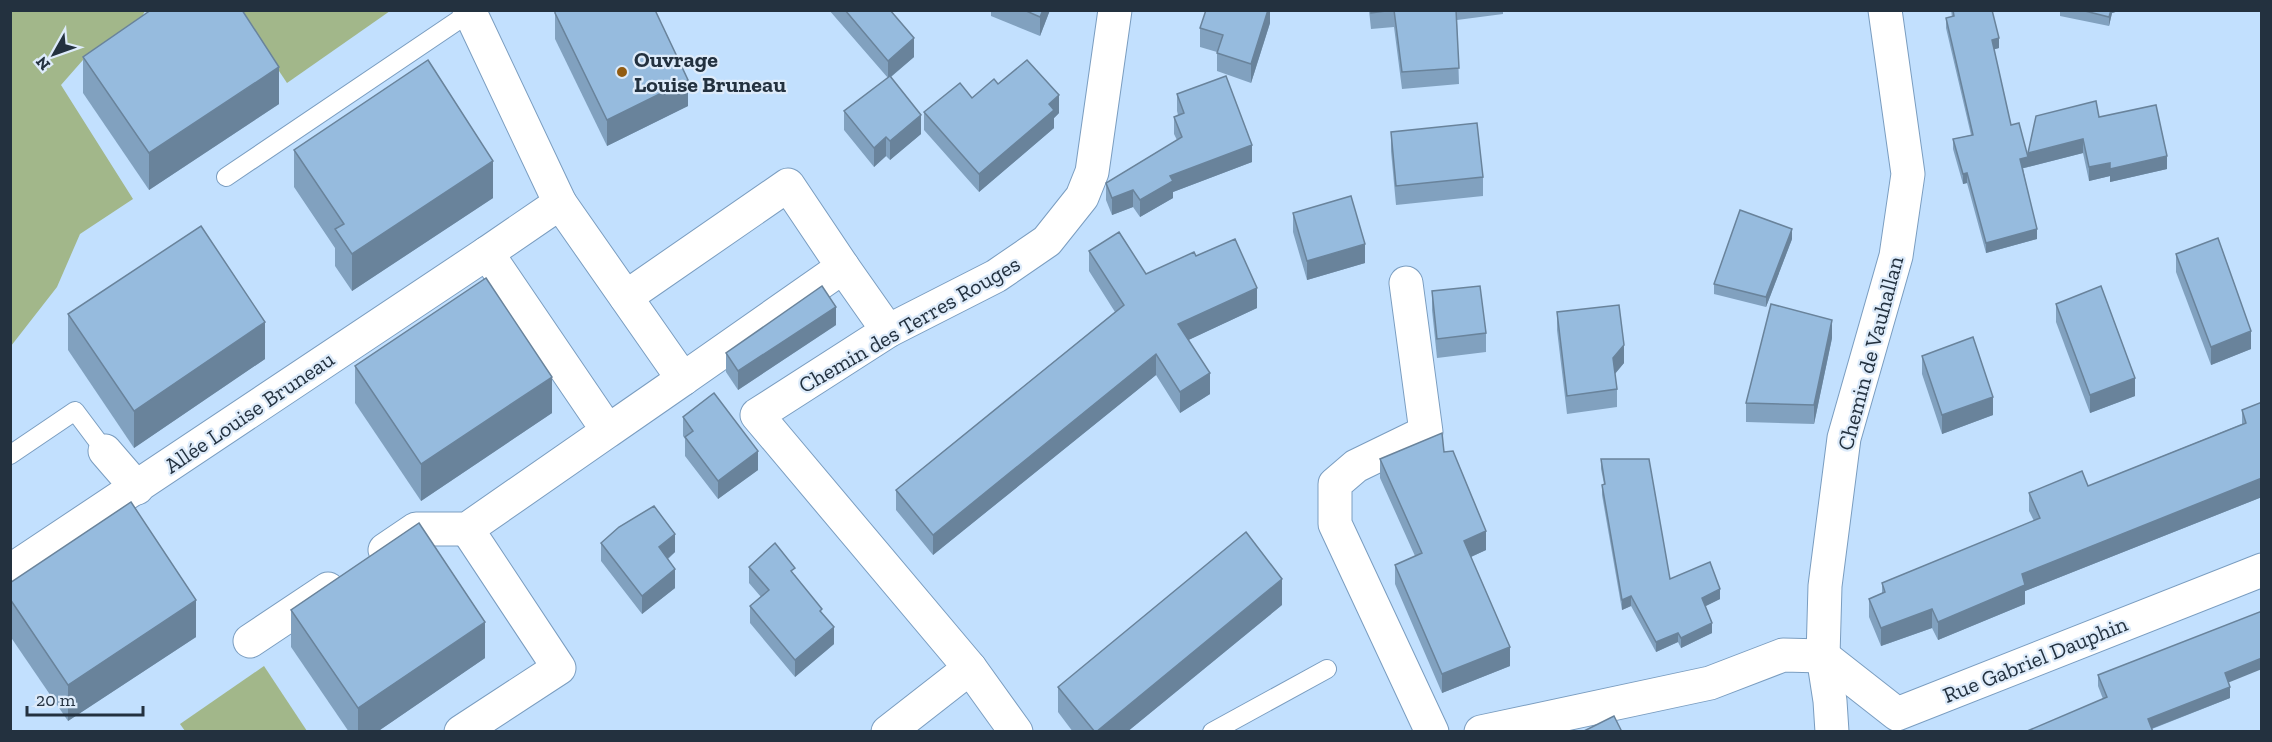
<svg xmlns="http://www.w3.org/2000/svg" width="2272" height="742" viewBox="0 0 2272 742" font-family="'Zilla Slab',serif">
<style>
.green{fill:#a2b78a}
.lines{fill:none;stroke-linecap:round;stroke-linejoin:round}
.service-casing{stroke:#7a9dc0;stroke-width:20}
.minor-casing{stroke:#7a9dc0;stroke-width:35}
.service{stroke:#fff;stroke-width:18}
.minor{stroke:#fff;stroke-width:33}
.wall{fill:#81a1bf}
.shaded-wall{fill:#69839b}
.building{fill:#96bbde;stroke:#69839b;stroke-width:1.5}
.poi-dot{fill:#925c12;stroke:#ddebfa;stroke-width:2}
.labels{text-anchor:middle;stroke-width:4.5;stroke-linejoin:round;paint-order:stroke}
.poi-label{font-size:22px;font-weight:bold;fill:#23313f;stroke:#ddebfa;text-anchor:start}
.street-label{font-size:22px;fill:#23313f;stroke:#ddebfa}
</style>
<rect width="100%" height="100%" fill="#c2e0fe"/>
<g class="green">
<path d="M11 11H145L138 24 90 52 61 85 133 199 80 234 57 287 11 346Z"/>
<path d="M239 11H390L287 83Z"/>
<path d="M264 666 307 731H185L180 724Z"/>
</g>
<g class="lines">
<defs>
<g id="service">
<path d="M226 177 469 13"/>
<path d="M10 455 75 411 105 451"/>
<path d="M1212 732 1327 669"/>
</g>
<g id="minor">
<path d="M469 10 560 203"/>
<path d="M843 267 888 331"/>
<path d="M1406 283 1426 432 1356 466 1335 484V524L1432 732"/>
<path d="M626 297 788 185 843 267 683 379"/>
<path d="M105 451 137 488"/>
<path d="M385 550 416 529H467L608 431 487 253 560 203 683 379 608 431"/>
<path d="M10 571 487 253"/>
<path d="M250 641 328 589"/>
<path d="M461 732 559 668 467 529"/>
<path d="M888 732 970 668"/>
<path d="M1016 732 970 668 757 415 888 331 996 276 1047 241 1082 197 1092 172 1115 10"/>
<path d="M1481 732 1710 683 1783 655 1823 656 1897 714 2262 570"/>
<path d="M1832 732 1830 701 1823 656 1825 586 1844 438 1896 256 1908 174 1885 10"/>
</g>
</defs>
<use href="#service" class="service-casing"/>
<use href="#minor" class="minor-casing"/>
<use href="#service" class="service"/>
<use href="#minor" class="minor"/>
</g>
<g class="wall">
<path d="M555 10 688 106 607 146 555 39Z"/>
<path d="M829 10H890L914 57 891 77 921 134 890 160 886 156 874 167 844 130V111L888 78Z"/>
<path d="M991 10H1050L1040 36 991 16Z"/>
<path d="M1270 10V23L1251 83 1217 71V52L1200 47V28Z"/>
<path d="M1369 10H1503V14L1457 20 1459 84 1402 89 1394 27 1371 29Z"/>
<path d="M1951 10H1992L1999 48 1994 49 2011 125 2028 167 2023 168 2037 239 1986 253 1967 183 1963 184 1953 149V139L1971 135 1946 28V18L1952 17Z"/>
<path d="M2060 10H2122L2112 13 2109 26 2060 16Z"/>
<path d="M83 57 279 104 149 190 83 93Z"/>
<path d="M998 84 1059 113 1054 118V128L979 192 924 130V112L972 98Z"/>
<path d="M1177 94 1252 162 1173 192V198L1140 217 1133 207 1112 215 1106 200V183L1177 140 1174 134V117L1178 115 1177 111Z"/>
<path d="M2099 117 2167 169 2110 182V176L2089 181 2083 153 2028 167Z"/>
<path d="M1391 132 1483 177V196L1396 205 1391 151Z"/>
<path d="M294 150 493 198 352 291 335 266V248L294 187Z"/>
<path d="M1293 213 1365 263 1307 280 1293 232Z"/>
<path d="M1792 239 1766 307 1714 294V284Z"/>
<path d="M1089 251 1146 274 1196 256 1257 308 1188 340 1210 394 1180 413 1156 375 933 555 896 510V490L1115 312 1089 271Z"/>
<path d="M2176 254 2251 349 2211 365 2176 272Z"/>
<path d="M1432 291 1486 333V352L1437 358 1432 310Z"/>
<path d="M2056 304 2135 396 2090 413 2056 322Z"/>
<path d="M1557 312 1624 363 1615 374 1617 389V407L1567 414 1557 330Z"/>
<path d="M68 314 265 359 134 448 68 350Z"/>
<path d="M836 325 738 390 726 372V353Z"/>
<path d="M1832 338 1814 424 1746 422V403Z"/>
<path d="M1922 356 1993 415 1942 434 1922 374Z"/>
<path d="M355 366 552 413 421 501 355 403Z"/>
<path d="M2262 402V497L2025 591V604L1938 640 1932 628 1881 646 1869 617V599L1882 593V583L2034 521 2029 511V493L2088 486 2242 424V410Z"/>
<path d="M683 417 758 470 718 499 685 456V439L683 436Z"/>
<path d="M1444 452 1486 550 1471 557 1510 666 1442 693 1395 584V565L1415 556 1380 478V459Z"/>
<path d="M1601 459 1670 579 1720 599 1705 606 1712 633 1681 648 1678 642 1656 652 1631 606 1622 610 1602 495V485L1604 484 1601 469Z"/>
<path d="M601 543 675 552 668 559 675 588 642 614 601 561Z"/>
<path d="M749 567 795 575 822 613 834 644 795 677 750 623V606L761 597 749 583Z"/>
<path d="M10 583 196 637 68 721 10 636Z"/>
<path d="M1282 605 1127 732H1073L1058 712V687Z"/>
<path d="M291 610 485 658 377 732H349L291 647Z"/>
<path d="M2098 675 2229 682 2230 698 2152 729 2103 699 2098 686Z"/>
</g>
<g class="shaded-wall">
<path d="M1043 10H1050L1040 36V17Z"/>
<path d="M1268 10H1270V23L1251 83V64Z"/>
<path d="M2111 10H2122L2112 13 2109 26V17Z"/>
<path d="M914 38V57L888 79V61Z"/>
<path d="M1999 38V48L1992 50V40Z"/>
<path d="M279 67V104L149 190V153Z"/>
<path d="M688 80V106L607 146V120Z"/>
<path d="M1059 95V113L1054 118V128L979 192V174L1049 104Z"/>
<path d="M921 115V134L890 160V141Z"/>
<path d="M886 137V156L874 167V148Z"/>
<path d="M2083 139V153L2028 167V153Z"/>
<path d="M1252 145V162L1173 192V198L1140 217V200L1170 176Z"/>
<path d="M2167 156V169L2110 182V169Z"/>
<path d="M2028 157V167L2020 169V159Z"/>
<path d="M493 161V198L352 291V254Z"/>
<path d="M2110 163V176L2089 181V167Z"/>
<path d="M1967 173V183L1963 184V174Z"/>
<path d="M1133 190V207L1112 215V198Z"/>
<path d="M1792 229V239L1766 307V297Z"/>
<path d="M2037 229V239L1986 253V243Z"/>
<path d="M1365 244V263L1307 280V261Z"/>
<path d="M1257 288V308L1178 345V324Z"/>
<path d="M836 307V325L738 390V371Z"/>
<path d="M1832 320V338L1814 424V405Z"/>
<path d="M265 322V359L134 448V411Z"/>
<path d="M2251 331V349L2211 365V347Z"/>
<path d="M1624 345V363L1613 376V358Z"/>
<path d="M1156 354V375L933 555V535Z"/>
<path d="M1210 373V394L1180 413V392Z"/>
<path d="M552 377V413L421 501V464Z"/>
<path d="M2135 378V396L2090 413V395Z"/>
<path d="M1993 397V415L1942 434V415Z"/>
<path d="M758 451V470L718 499V481Z"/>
<path d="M2262 478V497L2025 591V604L1938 640V622L2022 574Z"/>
<path d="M1486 531V550L1464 560V541Z"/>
<path d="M675 534V552L659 566V547Z"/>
<path d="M675 569V588L642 614V596Z"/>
<path d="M1282 579V605L1127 732H1096Z"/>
<path d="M1720 589V599L1702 608V598Z"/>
<path d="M1631 596V606L1622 610V600Z"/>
<path d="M196 600V637L68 721V685Z"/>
<path d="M1932 609V628L1881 646V628Z"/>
<path d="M485 622V658L377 732H358V708Z"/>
<path d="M1712 623V633L1681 648V638Z"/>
<path d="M834 627V644L795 677V660Z"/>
<path d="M1678 633V642L1656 652V642Z"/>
<path d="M1510 647V666L1442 693V674Z"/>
<path d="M2262 658V669L2225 684V673Z"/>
<path d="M2230 687V698L2148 730V719Z"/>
</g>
<g class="building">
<path d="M151 10H242L279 67 149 153 83 57Z"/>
<path d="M555 10H655L688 80 607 120 555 13Z"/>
<path d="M845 10H890L914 38 888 61Z"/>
<path d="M1024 10H1043L1040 17Z"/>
<path d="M1206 10H1268L1251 64 1217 53 1223 35 1200 28Z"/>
<path d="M1371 10H1394L1371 13Z"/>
<path d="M1394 10H1456L1459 68 1402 72Z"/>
<path d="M1953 10H1992L1999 38 1992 40 2011 125 2019 123 2028 157 2020 159 2037 229 1986 243 1967 173 1963 174 1953 139 1973 135 1946 18 1954 16Z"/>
<path d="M2081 10H2111L2109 17Z"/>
<path d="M428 60 493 161 352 254 335 229 344 224 294 150Z"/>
<path d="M1027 60 1059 95 1049 104 1054 110 979 174 924 112 960 83 972 98 994 79 998 84Z"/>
<path d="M890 76 921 115 890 141 886 137 874 148 844 111Z"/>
<path d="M1226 76 1252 145 1170 176 1173 181 1140 200 1133 190 1112 198 1106 183 1182 137 1174 117 1184 113 1177 94Z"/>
<path d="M2096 101 2099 117 2156 105 2167 156 2110 169V163L2089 167 2083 139 2028 153 2036 116Z"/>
<path d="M1477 123 1483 177 1396 186 1391 132Z"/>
<path d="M1351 196 1365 244 1307 261 1293 213Z"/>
<path d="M1740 210 1792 229 1766 297 1714 284Z"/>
<path d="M201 226 265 322 134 411 68 314Z"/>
<path d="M1119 232 1146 274 1194 252 1196 256 1235 239 1257 288 1178 324 1210 373 1180 392 1156 354 933 535 896 490 1124 305 1089 251Z"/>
<path d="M2218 238 2251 331 2211 347 2176 254Z"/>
<path d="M486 278 552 377 421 464 355 366Z"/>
<path d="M822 286 836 307 738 371 726 353Z"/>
<path d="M1480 286 1486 333 1437 339 1432 291Z"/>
<path d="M2101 286 2135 378 2090 395 2056 304Z"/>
<path d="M1771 304 1832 320 1814 405 1746 403Z"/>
<path d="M1619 305 1624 345 1613 358 1617 389 1567 396 1557 312Z"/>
<path d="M1973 337 1993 397 1942 415 1922 356Z"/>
<path d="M714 393 758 451 718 481 685 437 693 431 683 417Z"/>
<path d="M2262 402V478L2022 574 2025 585 1938 622 1932 609 1881 628 1869 599 1885 592 1882 583 2040 518 2029 493 2082 471 2088 486 2246 423 2242 410Z"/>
<path d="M1442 433 1444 452 1453 451 1486 531 1464 541 1510 647 1442 674 1395 565 1422 553 1380 459Z"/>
<path d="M1601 459H1649L1670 579 1710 562 1720 589 1702 598 1712 623 1681 638 1678 633 1656 642 1631 596 1622 600 1602 485 1605 484Z"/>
<path d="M131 502 196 600 68 685 10 599V583Z"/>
<path d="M654 506 675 534 659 547 675 569 642 596 601 543 619 527Z"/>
<path d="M419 523 485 622 358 708 291 610Z"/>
<path d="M1246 532 1282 579 1096 732H1095L1058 687Z"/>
<path d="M775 543 795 568 791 571 822 609 820 611 834 627 795 660 750 606 769 590 749 567Z"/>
<path d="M2262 611V658L2225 673 2230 687 2148 719 2153 732H2025L2107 697 2098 675Z"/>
<path d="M1614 716 1622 732H1582Z"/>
</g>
<circle class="poi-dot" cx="622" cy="72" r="6"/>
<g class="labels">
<g class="poi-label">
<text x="634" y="67">Ouvrage<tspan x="634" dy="25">Louise Bruneau</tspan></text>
</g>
<g class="street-label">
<text transform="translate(909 324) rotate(-30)" y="8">Chemin des Terres Rouges</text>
<text transform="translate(1870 353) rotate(-75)" y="8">Chemin de Vauhallan</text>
<text transform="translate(249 412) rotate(-34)" y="8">Allée Louise Bruneau</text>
<text transform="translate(2035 659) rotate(-22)" y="8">Rue Gabriel Dauphin</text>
</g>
</g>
<rect width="2272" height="742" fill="none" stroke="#23313f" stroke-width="24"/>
<g transform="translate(54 54) rotate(230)" stroke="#ddebfa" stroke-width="4.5" paint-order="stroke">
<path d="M0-4.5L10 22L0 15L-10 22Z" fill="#23313f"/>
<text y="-9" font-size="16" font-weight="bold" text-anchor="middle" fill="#23313f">N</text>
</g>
<path d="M27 706v9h116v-9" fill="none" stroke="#23313f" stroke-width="3"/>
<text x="36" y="706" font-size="18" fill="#23313f" stroke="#ddebfa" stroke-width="4.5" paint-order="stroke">20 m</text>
</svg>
